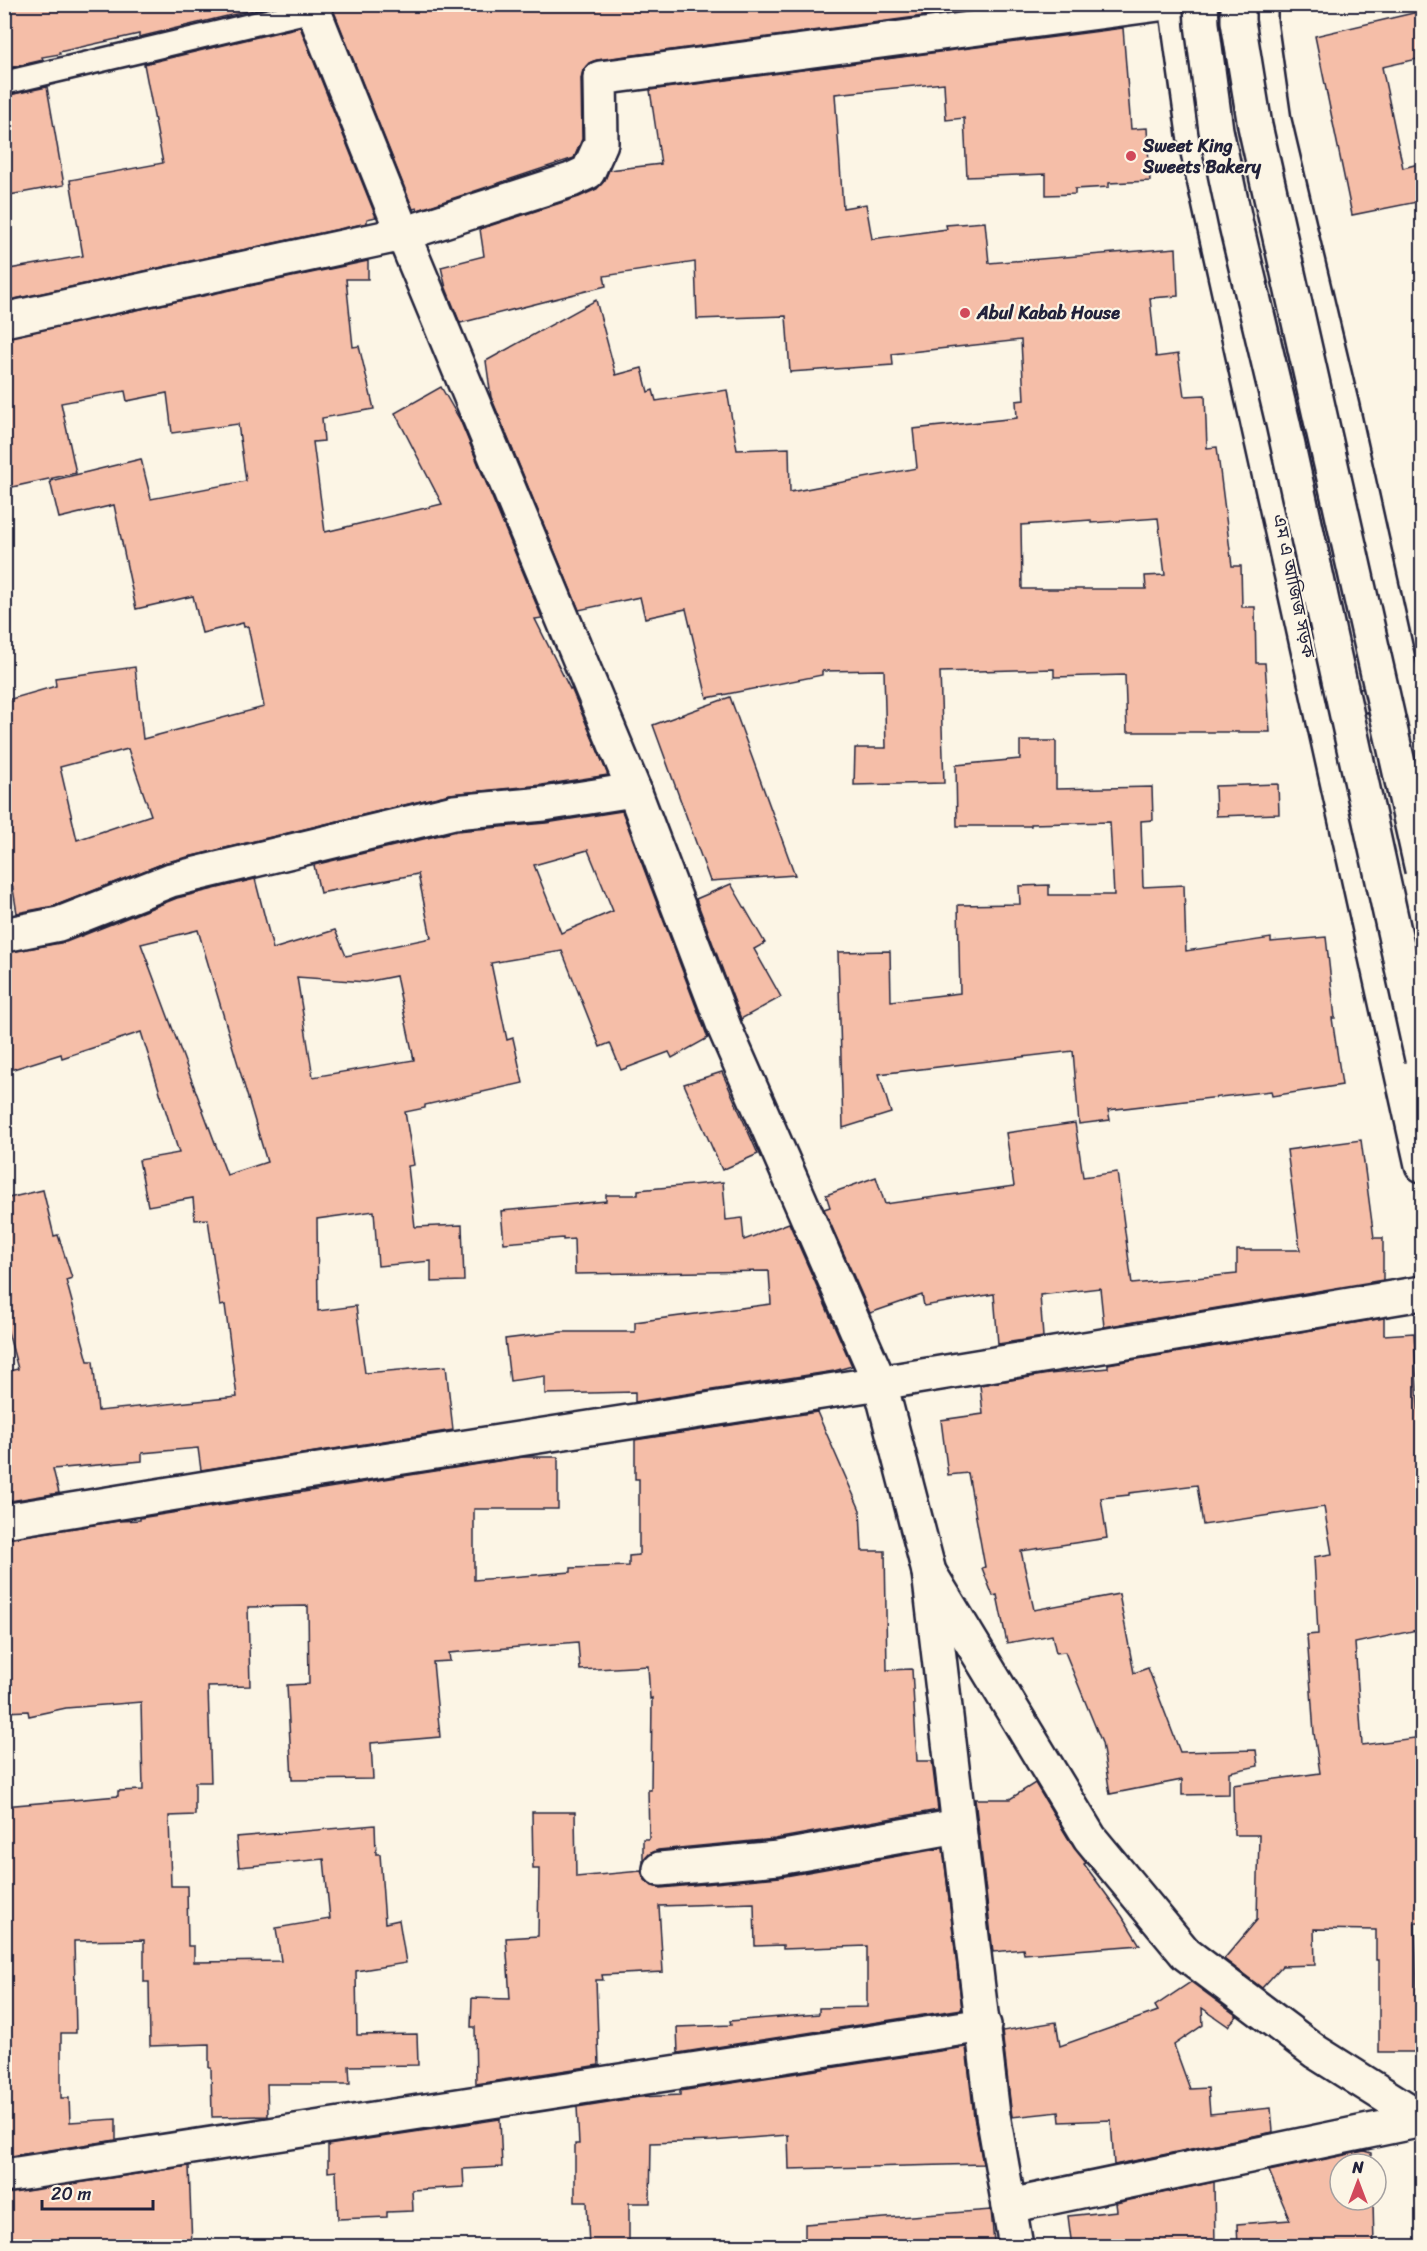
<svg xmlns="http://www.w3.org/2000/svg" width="1427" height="2251" viewBox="0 0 1427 2251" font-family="Sriracha,'Noto Sans Bengali',sans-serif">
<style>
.building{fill:#f5bea8;stroke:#22223b;stroke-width:1.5;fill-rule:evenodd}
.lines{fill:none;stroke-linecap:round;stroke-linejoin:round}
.lane-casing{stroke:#22223b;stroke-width:27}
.street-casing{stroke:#22223b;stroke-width:38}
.secondary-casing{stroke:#22223b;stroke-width:38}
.primary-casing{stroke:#22223b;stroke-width:38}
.lane{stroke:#fcf5e5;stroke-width:22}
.street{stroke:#fcf5e5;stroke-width:33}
.secondary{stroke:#fcf5e5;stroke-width:33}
.primary{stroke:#fcf5e5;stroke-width:33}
.highway-bridge-casing{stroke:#22223b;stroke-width:38;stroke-linecap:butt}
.highway-bridge{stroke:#fcf5e5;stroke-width:33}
.poi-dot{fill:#d1495b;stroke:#fcf5e5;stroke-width:2}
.labels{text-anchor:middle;stroke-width:4.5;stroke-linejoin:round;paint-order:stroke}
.poi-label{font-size:18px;font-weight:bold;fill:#22223b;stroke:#fcf5e5;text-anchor:start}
.street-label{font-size:18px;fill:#22223b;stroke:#fcf5e5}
</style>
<rect width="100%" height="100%" fill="#fcf5e5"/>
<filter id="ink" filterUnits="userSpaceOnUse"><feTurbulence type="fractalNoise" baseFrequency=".0167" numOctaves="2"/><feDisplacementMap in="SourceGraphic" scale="12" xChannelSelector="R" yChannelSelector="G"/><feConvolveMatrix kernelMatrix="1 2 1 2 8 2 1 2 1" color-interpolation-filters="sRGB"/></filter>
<g filter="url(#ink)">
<g class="building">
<path d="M4 4H278L139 37V34L59 52 60 54 42 57 43 60 4 69Z"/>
<path d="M331 4H1012L597 60 589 63 583 70 581 78 582 139 574 158 418 210 417 208 413 209Z"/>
<path d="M1422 11V58L1382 67 1403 168 1422 163V201L1352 215 1315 36Z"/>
<path d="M300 27 376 217 367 219V223L5 301 4 270 83 256 70 180 163 163 144 64Z"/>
<path d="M1123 28 1131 129 1147 128 1150 181 1109 183V187L1075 189V194L1046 195V174L967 177 964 118 946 120 944 83 835 94 843 208 866 204 872 239 947 229 946 225 985 222 989 263 1176 248 1178 296 1150 298 1156 357 1178 354 1184 396 1205 395 1207 448 1217 447 1232 566H1241L1242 607H1255L1256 663H1265L1270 732H1127L1125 675 1054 677V669L940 672 944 783 854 785 855 748H886L884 670 822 671V675L707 698 686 609 645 618 640 597 579 610 491 397 486 361 596 300 616 375 642 368 648 392 653 390 656 401 727 390 737 450 789 448 790 492 917 468 913 429 1017 418 1016 401 1024 400 1021 340 892 354 893 365 790 372 786 316 697 319 695 262 604 276 606 286 460 323 446 288 441 267 484 256 480 229 579 197 597 189 605 180 609 170 661 164 650 90ZM1158 518 1165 575 1145 576 1146 589H1022L1021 525 1091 520V523Z"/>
<path d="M47 87 64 185 4 196V96Z"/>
<path d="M368 261V279H346L353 347 359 346 374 409 322 418 324 441 313 442 325 532 442 504 395 413 441 387 460 420 542 618 535 619 570 689 571 688 608 775 542 785 450 794 167 862 54 906 17 913 12 883 4 885V701L56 686 55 678 135 667 143 739 264 707 248 626 244 627 243 623 202 633 193 596 136 609 114 505 59 518 50 481 141 459 151 499 246 481 238 424 172 433 167 393 127 401 125 391 61 403 76 473 12 487 4 456V338ZM128 749 151 815 77 840 60 767Z"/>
<path d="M730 697 795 875 710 881 653 725Z"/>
<path d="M1020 741H1056V789L1152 787 1153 820 1141 821 1143 887 1184 885 1186 951 1271 938V942L1326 937 1335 1018H1332L1342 1085 1272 1096 1271 1091 1108 1110 1110 1120 1079 1124 1073 1051 879 1074 891 1113 843 1128 838 952 890 951 891 1001 960 993 958 905 1020 904 1019 886 1049 885V895H1114L1110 822 1031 824V826H957L956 765 1020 759Z"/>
<path d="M1278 784 1279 814 1216 816 1215 786Z"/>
<path d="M622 811 708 1038 672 1058 669 1052 621 1070 610 1043 600 1047 562 951 491 963 507 1040 513 1038 523 1083 425 1105V1108L405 1112 414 1165 408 1166 415 1227 462 1225 464 1281 431 1282V1261L378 1266 374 1211 317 1219 318 1311 356 1306 365 1373 446 1366 453 1430 201 1470 198 1448 142 1453V1461L53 1469 59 1493 4 1502V1372L18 1369 4 1317V1199L43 1190 54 1236 58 1235 72 1278 66 1280 88 1361H93L98 1411 237 1397 225 1305 220 1306 208 1219 195 1220 193 1198 148 1206 139 1160 179 1153 141 1032 62 1058 61 1054 4 1072V953L66 942 177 898 255 879 273 949 335 930 346 956 431 938 418 874 320 893 314 865 457 831 546 823ZM588 850 613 911 561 933 534 865ZM198 930 267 1162 227 1175 141 944ZM396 976 414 1060 313 1077 297 977 366 982Z"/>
<path d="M731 884 765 943 754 949 781 997 741 1019 696 899Z"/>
<path d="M722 1072 758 1154 722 1170 684 1084Z"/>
<path d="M1075 1123 1083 1177 1117 1172 1132 1284 1237 1274V1250H1300L1287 1150 1361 1140 1374 1238H1383V1280L1104 1327 1100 1288 1040 1295 1043 1337 998 1344 994 1294 924 1306 922 1295 870 1313 824 1209 830 1207 826 1195 876 1177 885 1204 1014 1186 1006 1133Z"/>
<path d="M723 1182 726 1220 742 1218 744 1240 789 1223 852 1366 834 1371 635 1402V1392L545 1394V1376L510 1381 505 1339 561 1332H635V1322L771 1304 769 1271 575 1274 574 1239 563 1240V1238L504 1243 501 1211 606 1201V1195H638V1190Z"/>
<path d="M1384 1318V1335L1414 1333 1420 1444H1422V1534H1419L1422 1629 1355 1643 1362 1745 1422 1737V1923H1415L1417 2004H1422V2052H1379V1960H1376V1930L1314 1929 1315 1965 1282 1966 1262 1988 1224 1959 1257 1920 1259 1835H1234L1233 1785 1320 1773 1314 1733 1307 1635 1318 1634 1314 1557 1332 1554 1324 1507 1203 1525 1197 1485 1129 1493V1495L1101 1498 1107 1538 1021 1551 1034 1610 1119 1594 1134 1673 1148 1668 1180 1752 1256 1750 1258 1766 1229 1772V1794L1182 1795V1780L1110 1794 1102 1743 1065 1652 1056 1653 1052 1635 1007 1643 997 1595 993 1596 982 1568 985 1567 968 1473 948 1475 941 1420 983 1414 980 1385 1049 1374 1108 1368V1364Z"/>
<path d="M817 1412 860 1510 862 1551H885L887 1670 912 1669 917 1761H932L938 1810 775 1839 658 1850 649 1854 643 1862V1839H649L648 1790H651L652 1698 650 1699 648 1666 580 1670 578 1642 449 1653 450 1661 433 1662 440 1737 371 1743 373 1779 292 1780 287 1685 309 1684 308 1606 248 1607 250 1686 208 1687 211 1782H195V1815L169 1816 171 1886H187L188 1946H194V1962L281 1961 276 1928 330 1919 324 1859 239 1867 236 1837 375 1825 376 1854H380L385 1923 399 1920 406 1963 356 1971 357 2035 417 2034 418 2065 349 2066 350 2084H267L268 2116 212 2117 211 2068H209V2044L150 2046 149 1982H144V1940L74 1941 76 2033H61V2098H69L70 2122 116 2119V2140L4 2157V1966H9L7 1873H4V1806L118 1796V1791L143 1790 141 1702 66 1708 29 1716 28 1711 4 1712V1539L119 1521 140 1520V1518L523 1457H558V1509H474V1580L571 1572V1568L629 1566V1556L639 1555V1479H635V1440Z"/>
<path d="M1035 1783 1074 1848 1086 1863 1084 1864 1122 1916 1140 1945 1024 1954 1023 1949 993 1952 975 1799H1010Z"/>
<path d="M532 1812H575L576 1877 641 1871 644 1879 652 1886 661 1888 780 1877 943 1848 962 2009 678 2053 677 2027 731 2025 730 2021 819 2014V2008L867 2007V1946L783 1949V1945L755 1946 754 1903 659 1906 663 1972 602 1975 603 1980H596L599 2065 476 2084 475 2027H471L472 1998 510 1999 506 1938 538 1936 539 1869H533Z"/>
<path d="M1191 1982 1237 2016 1228 2026 1202 2008 1203 2025 1174 2045 1190 2089 1208 2088 1210 2114 1271 2108 1273 2132 1114 2165 1111 2120 1060 2122 1059 2112 1012 2117 1002 2031 1056 2022 1060 2046 1158 2011 1155 2006Z"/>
<path d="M966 2047 974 2117 983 2164 789 2169 788 2135 712 2141 651 2143 650 2203H629V2246L589 2247 587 2202H575V2144H579L577 2107 640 2097 680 2095V2091Z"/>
<path d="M500 2119 502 2167 463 2169 464 2187 412 2190 413 2211 387 2212V2217L338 2219 336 2171 328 2172V2145Z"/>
<path d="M1364 2151 1371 2153V2164H1340V2200H1373L1374 2247H1238L1237 2224 1290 2220 1269 2171Z"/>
<path d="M189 2166 192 2247H4V2194Z"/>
<path d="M1214 2182 1215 2247H1072L1068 2216 1117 2211 1116 2203Z"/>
<path d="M991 2210 994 2242 931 2244V2247H805V2224Z"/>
</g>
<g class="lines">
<defs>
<g id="lane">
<path d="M4 83 314 10"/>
<path d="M1332 708 1416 688 1422 683"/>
</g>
<g id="street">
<path d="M4 320 403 234 571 180 588 172 601 143 600 78 1159 4"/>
<path d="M4 935 59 924 171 880 454 812 544 804 634 790"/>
<path d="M4 1521 261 1479 880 1383 1422 1293"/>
<path d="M929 1572 993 2115 1016 2246"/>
<path d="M660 1869 778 1858 958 1826"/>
<path d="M4 2176 984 2025"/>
<path d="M1009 2206 1422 2120"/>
</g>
<path id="secondary" d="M311 4 403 234 634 790 725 1029 880 1383 929 1572 1090 1838 1186 1954 1316 2052 1422 2119"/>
<g id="primary">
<path d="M1176 4 1194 134 1422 1165"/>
<path d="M1260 4V22L1274 121 1342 407 1422 768"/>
</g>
</defs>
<use href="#lane" class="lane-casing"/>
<use href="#street" class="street-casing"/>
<use href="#secondary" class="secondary-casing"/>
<use href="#primary" class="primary-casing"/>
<use href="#lane" class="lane"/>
<use href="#street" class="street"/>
<use href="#secondary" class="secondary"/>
<use href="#primary" class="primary"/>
<defs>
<g id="highway-bridge">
<path d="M1201 4 1202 24 1216 130 1236 225 1283 423 1422 1059"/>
<path d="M1238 4V21L1255 126 1422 870"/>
</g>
</defs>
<use href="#highway-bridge" class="highway-bridge-casing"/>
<use href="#highway-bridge" class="highway-bridge"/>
</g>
</g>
<g class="poi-dot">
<circle cx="1131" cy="156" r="6"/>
<circle cx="965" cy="313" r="6"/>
</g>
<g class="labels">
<g class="poi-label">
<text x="1143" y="152">Sweet King<tspan x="1143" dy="21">Sweets Bakery</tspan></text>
<text x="977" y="319">Abul Kabab House</text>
</g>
<g class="street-label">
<text transform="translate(1294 586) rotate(78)" y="6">এম এ আজিজ সড়ক</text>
</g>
</g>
<rect width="1427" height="2251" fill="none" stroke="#fcf5e5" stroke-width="24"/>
<rect x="12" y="12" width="1403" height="2227" fill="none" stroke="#22223b" stroke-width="2" filter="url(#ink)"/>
<g transform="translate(1358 2182)"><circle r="28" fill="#fcf5e5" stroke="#a5a1a1" stroke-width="1.5"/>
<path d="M0-4.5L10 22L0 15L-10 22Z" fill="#d1495b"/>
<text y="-9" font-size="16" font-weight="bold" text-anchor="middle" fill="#22223b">N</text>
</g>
<path d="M42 2200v9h111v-9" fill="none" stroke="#22223b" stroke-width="3"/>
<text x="51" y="2200" font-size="18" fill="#22223b" stroke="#fcf5e5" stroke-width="4.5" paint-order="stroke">20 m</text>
</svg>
